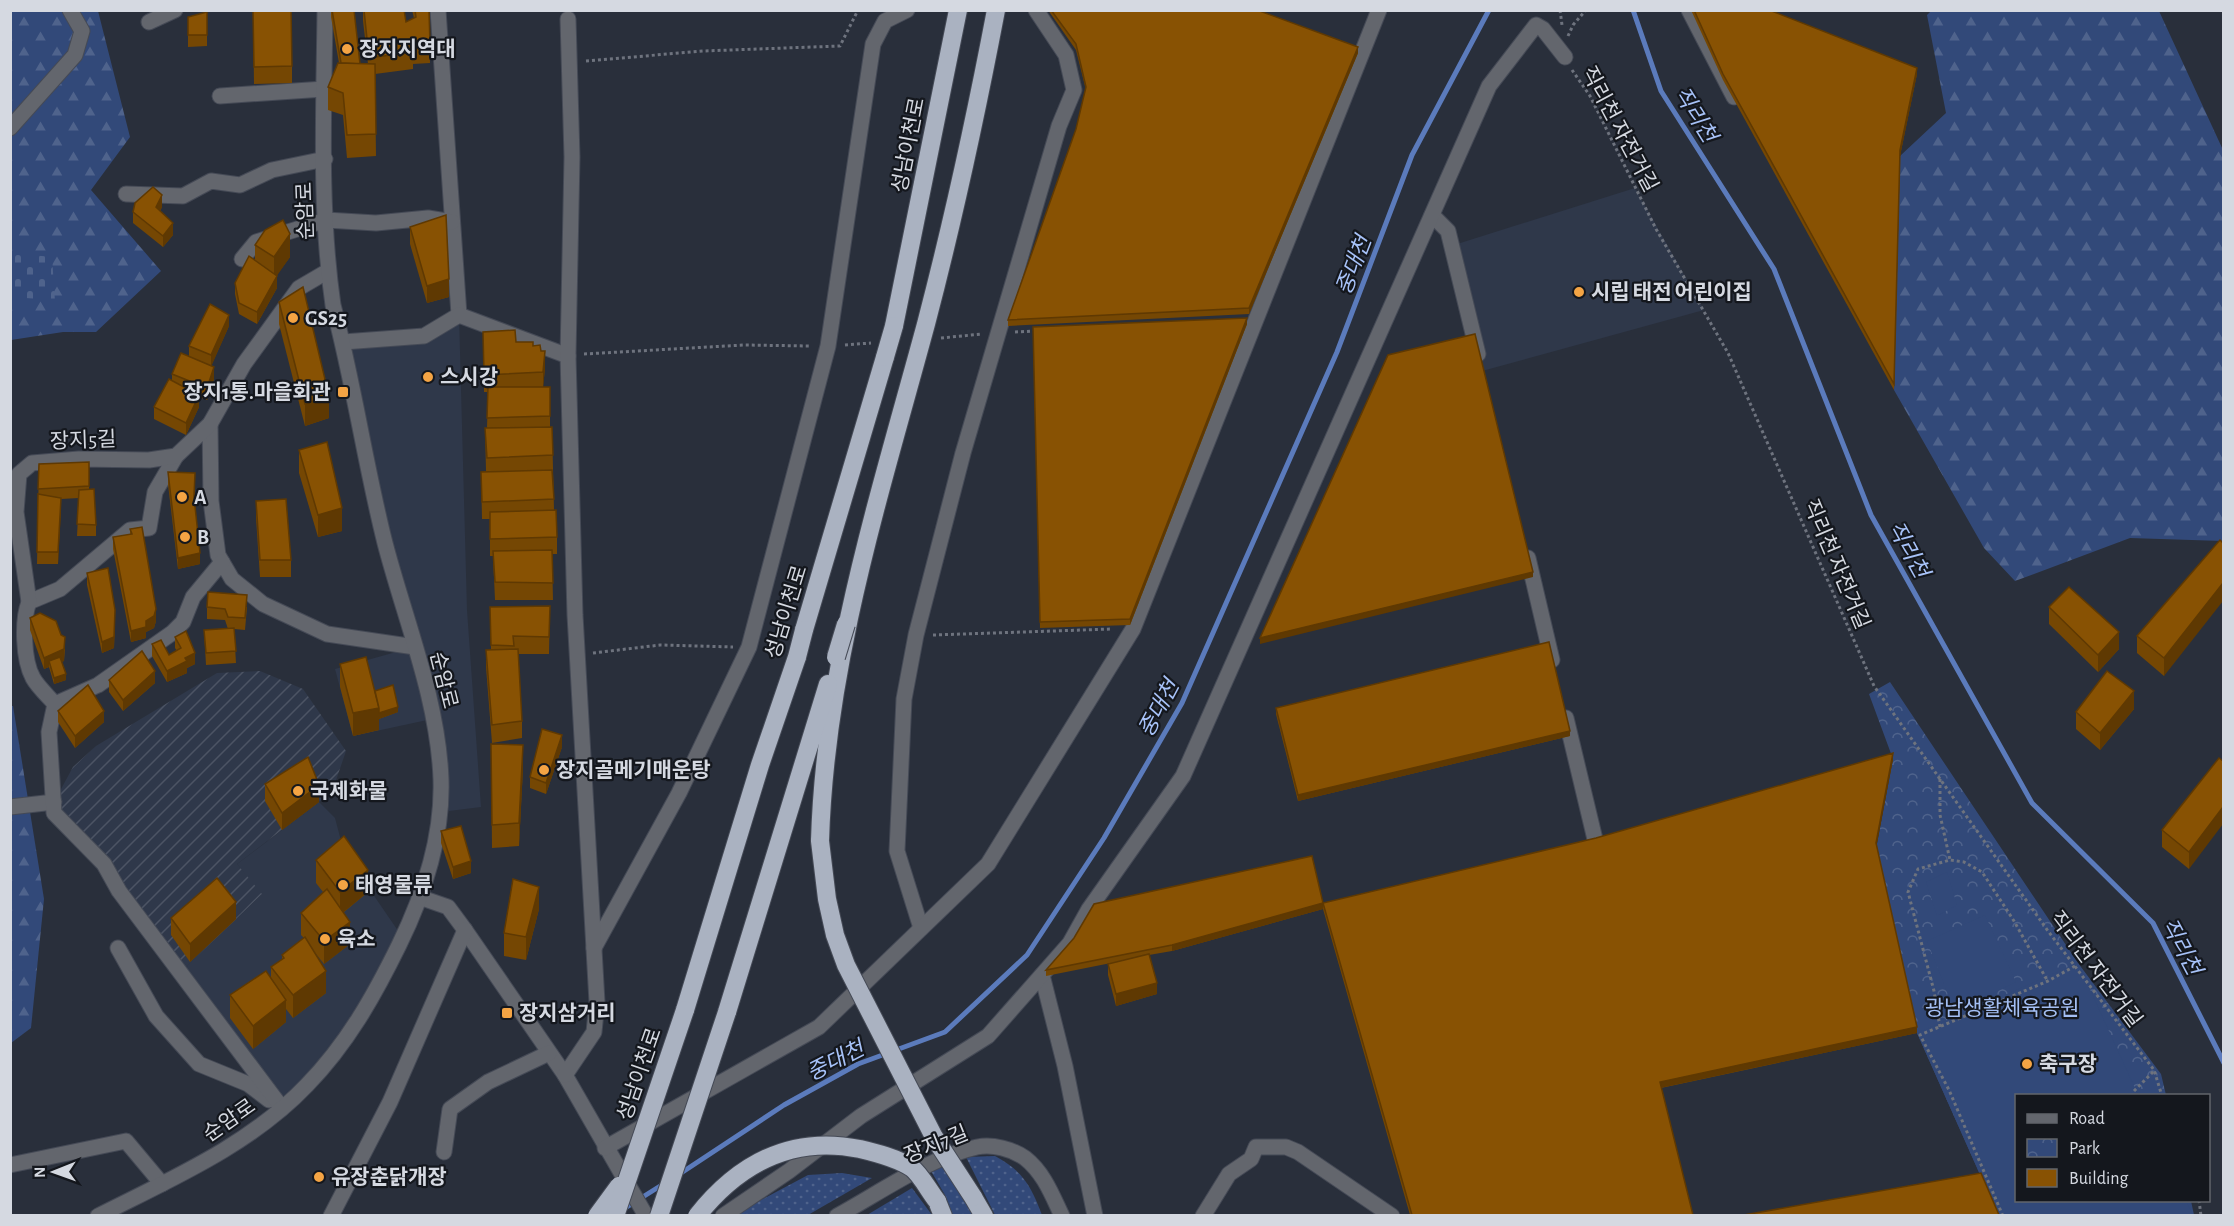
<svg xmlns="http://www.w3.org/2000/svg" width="2234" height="1226" viewBox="0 0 2234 1226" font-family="'Alegreya Sans','Noto Sans KR',sans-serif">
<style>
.built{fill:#2f384a}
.industrial{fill:url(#industrial-furrows)}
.grass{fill:url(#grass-dots)}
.forest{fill:url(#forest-firs)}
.cemetery{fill:url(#cemetery-stones)}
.park{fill:url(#park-crowns)}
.pitch{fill:#324979}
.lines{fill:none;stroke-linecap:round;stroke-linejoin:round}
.stream{stroke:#5b7bbc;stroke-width:5}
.minor-casing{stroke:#454a56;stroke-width:17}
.highway-casing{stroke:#454a56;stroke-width:20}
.path{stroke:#6e737e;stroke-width:3;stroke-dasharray:3 3;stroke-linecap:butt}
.minor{stroke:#63666d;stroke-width:15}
.highway{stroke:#aab2c1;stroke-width:18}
.highway-bridge-casing{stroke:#454a56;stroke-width:20;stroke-linecap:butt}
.highway-bridge{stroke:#aab2c1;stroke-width:18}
.wall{fill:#754703}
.shaded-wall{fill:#5f3902}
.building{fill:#885203;stroke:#5f3902;stroke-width:1.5}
.poi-dot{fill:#f4a444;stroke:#14171d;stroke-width:2}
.labels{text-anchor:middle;stroke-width:4.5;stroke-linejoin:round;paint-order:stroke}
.poi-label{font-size:21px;font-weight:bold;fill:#d5d9e1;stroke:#14171d;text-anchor:start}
.street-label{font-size:21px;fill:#d5d9e1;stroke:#14171d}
.park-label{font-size:21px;fill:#a4bff4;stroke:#14171d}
.water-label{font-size:22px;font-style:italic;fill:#a7c2f8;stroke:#14171d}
</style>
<defs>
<pattern id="industrial-furrows" width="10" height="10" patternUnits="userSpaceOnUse" patternTransform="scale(1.5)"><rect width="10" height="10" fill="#2f384a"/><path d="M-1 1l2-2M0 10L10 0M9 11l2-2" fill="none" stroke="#4c5464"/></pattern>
<pattern id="grass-dots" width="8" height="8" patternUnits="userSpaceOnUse" patternTransform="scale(1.5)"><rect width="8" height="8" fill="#324979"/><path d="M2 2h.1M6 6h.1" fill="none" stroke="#4f638c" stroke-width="1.8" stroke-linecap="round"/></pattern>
<pattern id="forest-firs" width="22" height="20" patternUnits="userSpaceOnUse" patternTransform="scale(1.5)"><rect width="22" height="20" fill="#324979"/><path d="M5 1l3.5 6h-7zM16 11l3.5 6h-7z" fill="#4f638c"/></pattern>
<pattern id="cemetery-stones" width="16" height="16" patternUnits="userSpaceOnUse" patternTransform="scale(1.5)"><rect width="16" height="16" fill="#324979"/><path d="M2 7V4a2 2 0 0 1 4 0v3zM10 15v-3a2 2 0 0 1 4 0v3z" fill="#4f638c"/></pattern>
<pattern id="park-crowns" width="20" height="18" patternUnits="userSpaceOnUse" patternTransform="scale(1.5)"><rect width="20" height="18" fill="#324979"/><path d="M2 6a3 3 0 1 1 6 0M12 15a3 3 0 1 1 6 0" fill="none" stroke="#4f638c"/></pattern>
</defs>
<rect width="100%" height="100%" fill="#292f3b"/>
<g class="built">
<path d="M1635 188 1704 310 1482 371 1454 245Z"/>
<path d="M459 315 467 610 481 807 449 811 441 781 432 719 353 736 335 669 414 647 343 342 424 336Z"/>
<path d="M319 802 335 818 344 852 403 938 363 1012 282 1108 180 973 261 895 237 864Z"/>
</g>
<path class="industrial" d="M260 671 303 689 346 751 332 792 237 864 262 894 180 973 54 802 73 767 96 746 217 673Z"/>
<g class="grass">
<path d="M995 1156C1023 1171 1031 1186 1042 1215H995L966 1157Z"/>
<path d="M944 1166 974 1215H952L945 1195 931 1171Z"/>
<path d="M842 1173 872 1178 808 1215 737 1216 742 1210 808 1175Z"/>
<path d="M912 1188 932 1215H867Z"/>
</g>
<g class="forest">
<path d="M1932 10 2159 11 2223 150V541L2130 538 2015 581 1984 548 1894 390 1900 156 1946 113 1927 15Z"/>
<path d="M11 11H98L130 137 91 190 161 271 96 332H63L11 340Z"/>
<path d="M10 706H13L44 899 31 1028 11 1043Z"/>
</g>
<path class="cemetery" d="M11 253 52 257 55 302 11 296Z"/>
<path class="park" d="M1890 682 2078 963 2161 1074 2166 1095 2016 1096V1200L2191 1201 2194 1215H1998L1917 1033 1876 849 1893 759 1869 694Z"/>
<g class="pitch">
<path d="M1947 872 1957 905 1937 916 1926 882Z"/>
<path d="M1985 915 2016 982 1955 1012 1927 941Z"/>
<path d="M2078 963 2138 1095 2016 1096V1200L2186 1201 2193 1215H1998L1917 1033Z"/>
</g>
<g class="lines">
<g class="stream">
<path d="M1633 10 1661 91 1774 269 1871 515 2032 803 2153 923 2224 1063"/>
<path d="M678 1175 784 1105 858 1064 945 1032 1027 955 1104 838 1182 703 1337 352 1412 155 1489 10"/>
<path d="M622 1210 665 1183"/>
</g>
<defs>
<g id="minor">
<path d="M438 10 459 315"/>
<path d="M1689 10 1734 97"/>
<path d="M149 22 175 10"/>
<path d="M220 96 324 89"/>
<path d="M10 128 75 55 82 31 70 10"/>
<path d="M126 194 183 196 211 181 240 185 272 170 325 159"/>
<path d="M1432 215 1448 231 1478 354"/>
<path d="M242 259 256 242 326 220 376 223 428 218 452 222"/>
<path d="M343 342 424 336 459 315 568 356"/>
<path d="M210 424 211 501 218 555 232 579 263 604 327 634 415 647"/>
<path d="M1528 558 1552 660"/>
<path d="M29 602 60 589 130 530 149 528 155 492 176 456"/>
<path d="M55 704 98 685 172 633 183 622 193 597 222 562"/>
<path d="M1566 718 1599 856"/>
<path d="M10 807 54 802"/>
<path d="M422 898 448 907 465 930 565 1075 646 1216"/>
<path d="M921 928 897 851 904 699 916 635 963 453 1059 126 1074 90 1066 55 1036 10"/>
<path d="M118 948 156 1016 199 1064 248 1084 269 1100"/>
<path d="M594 948 679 793 749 647 828 346 873 44 885 21 907 10"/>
<path d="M1042 975 1065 1066 1095 1216"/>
<path d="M565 1075 594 1032 597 1002 575 615 568 356 572 157 568 19"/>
<path d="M282 1108 119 891 104 864 54 813 49 732 55 704C48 696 38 687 33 678 23 660 22 620 29 602L16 512 19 474 32 463 79 459 149 460 176 456 210 424 244 364 299 288 328 271"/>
<path d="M605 1148 819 1027 988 864 1133 629 1379 10"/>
<path d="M444 1152 450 1109 488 1082 549 1053"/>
<path d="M10 1165 126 1141 162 1184"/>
<path d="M98 1216C171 1179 250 1145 307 1085 347 1044 374 996 399 945 424 894 443 838 441 779 438 699 405 620 385 543 365 464 354 384 333 305 319 208 324 108 325 10"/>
<path d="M331 1216 390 1102 465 930"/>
<path d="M723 1216 789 1171 861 1116 988 1036 1070 943 1089 909 1183 776 1489 86 1536 25 1543 29 1565 57"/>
<path d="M837 1216C881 1192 928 1158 977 1147 993 1144 1012 1149 1025 1158 1044 1173 1052 1195 1062 1216"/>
<path d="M1203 1216 1229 1174 1251 1159 1256 1147H1286L1298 1152 1392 1216"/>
</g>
<g id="highway">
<path d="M894 326 958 10"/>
<path d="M804 630 885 357"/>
<path d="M820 841C825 664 880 494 926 324 953 221 976 115 996 10"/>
<path d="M685 1010 760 765 797 657"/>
<path d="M727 1012 828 684"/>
<path d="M973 1197 984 1216"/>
<path d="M937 1201 943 1216"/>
</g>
</defs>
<use href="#minor" class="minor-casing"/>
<use href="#highway" class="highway-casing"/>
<g class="path">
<path d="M1560 10 1562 25"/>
<path d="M1568 36 1573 25 1586 10"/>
<path d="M586 61 703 51 840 46 858 10"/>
<path d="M1572 70 1590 96 1656 229 1728 353 1874 686 2048 931 2154 1070 2162 1096"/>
<path d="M1015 332 1036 331"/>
<path d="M941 338 982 334"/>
<path d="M845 345 871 343"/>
<path d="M584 354 744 345 811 346"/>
<path d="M933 635 1112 629"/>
<path d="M593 653 660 645 733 647"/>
<path d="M1940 779V815L1950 860"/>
<path d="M1940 1027 1934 991 1908 892 1918 869 1950 860 1964 862 1982 872 2014 921 2047 980"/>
<path d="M2134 1091 2154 1071"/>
<path d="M2199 1200 2201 1216"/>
<path d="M2003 1216 1949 1090 1920 1035 2048 981 2075 966"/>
</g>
<use href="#minor" class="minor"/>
<use href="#highway" class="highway"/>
<defs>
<g id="highway-bridge">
<path d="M885 357 894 326"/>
<path d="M797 657 804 630"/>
<path d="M836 657 846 624"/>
<path d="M820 841 827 899 835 935 846 965 934 1137 973 1197"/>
<path d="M597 1216 619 1186"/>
<path d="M615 1216 685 1010"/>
<path d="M659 1216 727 1012"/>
<path d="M697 1216C739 1163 792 1135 860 1149 877 1153 897 1158 912 1168 921 1175 929 1191 937 1201"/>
</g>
</defs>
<use href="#highway-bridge" class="highway-bridge-casing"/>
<use href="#highway-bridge" class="highway-bridge"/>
</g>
<g class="wall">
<path d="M253 10 292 66V83L254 84Z"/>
<path d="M331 10H354L360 64H368L363 21V10H404L406 22 414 18 412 10H429L430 63 413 64V69L375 74 376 156 347 158 343 115 328 110V87L339 63 331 17Z"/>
<path d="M1048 10H1257L1358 53 1249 314 1008 326V320L1076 129 1086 90 1076 50Z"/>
<path d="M1691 10H1769L1917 74 1900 156 1894 390 1723 80Z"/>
<path d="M207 12V46L188 47V17Z"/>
<path d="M162 207 160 211 173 235 163 247 133 223V212Z"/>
<path d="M410 227 449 297 427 303 410 244Z"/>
<path d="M255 245 290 257 276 276 277 288 257 324 239 314 235 294V283L255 260Z"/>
<path d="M279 302 329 418 305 426 279 324Z"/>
<path d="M1247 324 1130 625 1040 628 1033 327Z"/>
<path d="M229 326 211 366 214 379 207 400 199 397V407L186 435 154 419V407L172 381V374L189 356V346Z"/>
<path d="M483 332 516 342 533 346 541 351 545 368 543 387H550V427H552L554 510 557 537V554H552L553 600H495L493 556H490V519H482L481 472 486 471 485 428H487L488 392H484Z"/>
<path d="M299 450 342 531 318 537 299 473Z"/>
<path d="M89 462V490L96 525V536H77L79 498 61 499 58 564H37L39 464Z"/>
<path d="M168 472 194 500 200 564 178 569 168 484Z"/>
<path d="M256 501 291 560V577H260L256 518Z"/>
<path d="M142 527 156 621 154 628 146 632V638L131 642 113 549V537L130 535V529Z"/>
<path d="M2220 540 2164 676 2137 653V636Z"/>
<path d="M87 573 115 622 114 648 102 653 87 585Z"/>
<path d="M550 606 549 654H518L522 721V738L492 743 486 667V650H491L490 607Z"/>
<path d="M207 607H247L245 630 234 629 236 663 206 665 204 630 228 629 225 620 207 619Z"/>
<path d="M2049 607 2119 649 2098 672 2049 624Z"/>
<path d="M30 618 65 649 64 661 61 662 66 680 54 684 49 667 44 669 30 630Z"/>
<path d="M175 637 195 664 187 668V673L167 682 152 656V644L169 655 177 651 175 648Z"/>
<path d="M340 664 375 691 398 712 379 719V730L353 736 340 687Z"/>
<path d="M109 680 155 683 123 711 109 692Z"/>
<path d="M1276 708 1570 736 1298 801 1276 714Z"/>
<path d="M2134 709 2100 750 2076 729V712Z"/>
<path d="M58 711 104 722 75 748 58 722Z"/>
<path d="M491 744 523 768 519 846 492 848Z"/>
<path d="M562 747 546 794 530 788V777Z"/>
<path d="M2219 758 2189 869 2162 847V830Z"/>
<path d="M1893 759 1876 846 1917 1033 1661 1088 1693 1215H1410L1323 909 1172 951 1149 955 1157 994 1116 1006 1108 975V964L1111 963 1046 976V970L1596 838Z"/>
<path d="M265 784 319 802 282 830 265 801Z"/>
<path d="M441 831 471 873 453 879 441 843Z"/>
<path d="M316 860 368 892 344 912 350 944 324 964 316 954 326 993 293 1018 286 1009V1022L253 1049 230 1018V995L271 978V967L282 960V955L304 938 301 935V913L323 892 316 883Z"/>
<path d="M539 909 526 960 504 956V933Z"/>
<path d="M171 918 236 919 190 962 171 935Z"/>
</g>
<g class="shaded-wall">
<path d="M1358 47V53L1249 314V308Z"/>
<path d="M1917 68V74L1900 156 1894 390 1900 150Z"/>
<path d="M162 195V207L156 219V207Z"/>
<path d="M173 223V235L163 247V236Z"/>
<path d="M290 234V257L274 280V257Z"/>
<path d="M277 276V288L257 324V312Z"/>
<path d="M449 279V297L427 303V286Z"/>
<path d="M229 315V326L211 367V355Z"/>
<path d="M1247 318V324L1130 625V619Z"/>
<path d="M545 351V368L543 389V372Z"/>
<path d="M214 367V379L207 400V388Z"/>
<path d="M199 395V407L186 435V423Z"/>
<path d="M329 396V418L305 426V404Z"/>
<path d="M61 498V510L58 564V552Z"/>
<path d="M342 508V531L318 537V515Z"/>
<path d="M200 553V564L178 569V558Z"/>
<path d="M1533 572V577L1260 644V638Z"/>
<path d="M2223 583V601L2164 676V658Z"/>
<path d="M156 609V621L154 628 146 632V621Z"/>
<path d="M115 610 114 648 102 653V642Z"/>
<path d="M146 627V638L131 642V631Z"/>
<path d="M2119 632V649L2098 672V655Z"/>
<path d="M65 637 64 661 51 666 49 661V667L44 669V658Z"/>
<path d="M195 653V664L187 668V673L167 682V671L185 658Z"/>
<path d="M155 671V683L123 711V700Z"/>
<path d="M66 674V680L54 684V678Z"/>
<path d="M2134 691V709L2100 750V733Z"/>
<path d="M398 707V712L379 719V730L353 736V713L379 708Z"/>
<path d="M104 711V722L75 748V736Z"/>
<path d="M1570 731V736L1298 801V795Z"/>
<path d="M562 735V747L546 794V783Z"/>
<path d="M523 745V768L519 846V823Z"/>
<path d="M1893 753V759L1876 849V843Z"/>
<path d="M319 785V802L282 830V813Z"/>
<path d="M2223 807V824L2189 869V852Z"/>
<path d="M471 861V873L453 879V867Z"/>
<path d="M368 870V892L340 915V892Z"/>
<path d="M539 887V909L526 960V937Z"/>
<path d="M236 902V919L190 962V944Z"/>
<path d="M1323 903V909L1172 951V945Z"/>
<path d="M350 922V944L324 964V941Z"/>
<path d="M326 971V993L293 1018V995Z"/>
<path d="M1157 983V994L1116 1006V994Z"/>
<path d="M286 1000V1022L253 1049V1026Z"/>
<path d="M1917 1027V1033L1660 1088V1082Z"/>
</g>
<g class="building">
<path d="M253 10H291L292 66 254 67Z"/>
<path d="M332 10H354L360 64 341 63Z"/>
<path d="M364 10H404L406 22 416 17 415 10H429L430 45 412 47 413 52 369 58Z"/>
<path d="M1051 10H1257L1358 47 1249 308 1008 320 1076 129 1086 87 1076 44Z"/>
<path d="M1694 10H1769L1917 68 1900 150 1894 384 1723 74Z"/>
<path d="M207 12V35H188V17Z"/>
<path d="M338 63 375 64 376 134 347 135 343 93 328 87Z"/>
<path d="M153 187 162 195 156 207 173 223 163 236 133 212 135 203Z"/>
<path d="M446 215 449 279 427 286 410 227Z"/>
<path d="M283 220 290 234 274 257 255 245 265 230Z"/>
<path d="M249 256 277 276 257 312 239 303 235 283Z"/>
<path d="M303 287 329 396 305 404 279 302Z"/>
<path d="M210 304 229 315 211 355 189 346Z"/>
<path d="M1247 318 1130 619 1040 622 1033 327Z"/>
<path d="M515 330 516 342H533V346L540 345 541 351H545L543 372 484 375 483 332Z"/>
<path d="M1475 334 1533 572 1260 638 1388 355Z"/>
<path d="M181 353 214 367 207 388 172 374Z"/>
<path d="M169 379 199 395 186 423 154 407Z"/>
<path d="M488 387H550V416L487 418Z"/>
<path d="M552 427 553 455 487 458 485 428Z"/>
<path d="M327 442 342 508 318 515 299 450Z"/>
<path d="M89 462V486L38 489 39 464Z"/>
<path d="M552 470 554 499 482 502 481 472Z"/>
<path d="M168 472 195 473 194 497 200 553 178 558Z"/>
<path d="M94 489 96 525 77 524 79 490Z"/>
<path d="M38 494 61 498 58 552H37Z"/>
<path d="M286 499 291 560H260L256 501Z"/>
<path d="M556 510 557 537 490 539V512Z"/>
<path d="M142 527 156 609 154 616 146 621V627L131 631 113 537 132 534 130 529Z"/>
<path d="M2220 540 2223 543V583L2164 658 2137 636Z"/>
<path d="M552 550 553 583 495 582 493 551Z"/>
<path d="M108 568 115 610 114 637 102 642 87 573Z"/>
<path d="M2069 587 2119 632 2098 655 2049 607Z"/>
<path d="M208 592 247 595 245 618 228 617 225 609 207 607Z"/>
<path d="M550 606 549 637 513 636 514 646 491 645 490 607Z"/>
<path d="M40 613 56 621 61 635 65 637 64 649 44 658 30 618Z"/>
<path d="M234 628 236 651 206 653 204 630Z"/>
<path d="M186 631 195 653 185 658 187 661 167 671 152 644 161 640 169 655 181 648 175 637Z"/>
<path d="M1549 642 1570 731 1298 795 1276 708Z"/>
<path d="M518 649 522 721 492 725 486 650Z"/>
<path d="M142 651 155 671 123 700 109 680Z"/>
<path d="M60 657 66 674 54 678 49 661Z"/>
<path d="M366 657 379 708 353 713 340 664Z"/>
<path d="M2107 671 2134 691 2100 733 2076 712Z"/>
<path d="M88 685 104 711 75 736 58 711Z"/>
<path d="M393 685 398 707 379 713V708L375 691Z"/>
<path d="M542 729 562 735 546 783 530 777Z"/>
<path d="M491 744 523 745 519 823 492 825Z"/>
<path d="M1893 753 1876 843 1917 1027 1660 1082 1693 1215H1412L1323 903 1596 838Z"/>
<path d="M308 757 319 785 282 813 265 784Z"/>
<path d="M2219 758 2223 761V807L2189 852 2162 830Z"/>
<path d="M461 826 471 861 453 867 441 831Z"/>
<path d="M344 836 368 870 340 892 316 860Z"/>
<path d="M1312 856 1323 903 1172 945 1046 970 1074 938 1094 904Z"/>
<path d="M217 878 236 902 190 944 171 918Z"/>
<path d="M513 879 539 887 526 937 504 933Z"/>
<path d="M327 889 350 922 324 941 301 913Z"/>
<path d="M305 937 326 971 293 995 271 967 284 958 282 955Z"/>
<path d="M1149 954 1157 983 1116 994 1108 964Z"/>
<path d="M266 971 286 1000 253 1026 230 995Z"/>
<path d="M1981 1173 1999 1215H1744Z"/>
</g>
<g class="poi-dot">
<circle cx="347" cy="49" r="6"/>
<circle cx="1579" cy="292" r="6"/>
<circle cx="293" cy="318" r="6"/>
<circle cx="428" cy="377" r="6"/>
<rect x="337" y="386" width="12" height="12" rx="3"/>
<circle cx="182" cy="497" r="6"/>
<circle cx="185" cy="537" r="6"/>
<circle cx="544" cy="770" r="6"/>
<circle cx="298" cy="791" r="6"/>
<circle cx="343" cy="885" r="6"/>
<circle cx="325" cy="939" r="6"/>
<rect x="501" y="1007" width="12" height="12" rx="3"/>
<circle cx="2027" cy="1064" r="6"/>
<circle cx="319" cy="1177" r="6"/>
</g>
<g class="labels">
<g class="poi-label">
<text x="359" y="56">장지지역대</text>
<text x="1591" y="299">시립 태전 어린이집</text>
<text x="305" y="325">GS25</text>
<text x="440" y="384">스시강</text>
<text x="331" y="399" text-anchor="end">장지1통.마을회관</text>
<text x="194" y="504">A</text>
<text x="197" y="544">B</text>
<text x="556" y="777">장지골메기매운탕</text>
<text x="310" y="798">국제화물</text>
<text x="355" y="892">태영물류</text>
<text x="337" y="946">육소</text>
<text x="519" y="1020">장지삼거리</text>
<text x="2039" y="1071">축구장</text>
<text x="331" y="1184">유장춘닭개장</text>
</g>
<g class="street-label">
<text transform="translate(1620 129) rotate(62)" y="7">직리천 자전거길</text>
<text transform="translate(908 145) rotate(-79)" y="7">성남이천로</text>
<text transform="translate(305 211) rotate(-92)" y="7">순암로</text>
<text transform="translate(83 440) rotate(-2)" y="7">장지5길</text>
<text transform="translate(1837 564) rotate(67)" y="7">직리천 자전거길</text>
<text transform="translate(786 612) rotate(-73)" y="7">성남이천로</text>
<text transform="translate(444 680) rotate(76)" y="7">순암로</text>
<text transform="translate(2096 969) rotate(53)" y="7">직리천 자전거길</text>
<text transform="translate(639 1074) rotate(-71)" y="7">성남이천로</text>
<text transform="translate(229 1120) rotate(-35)" y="7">순암로</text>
<text transform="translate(936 1144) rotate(-22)" y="7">장지7길</text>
</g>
<g class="park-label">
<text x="2002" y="1015">광남생활체육공원</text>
</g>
<g class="water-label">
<text transform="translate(1696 114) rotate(58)" y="8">직리천</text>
<text transform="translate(1353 265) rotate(-69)" y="8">중대천</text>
<text transform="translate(1909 549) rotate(61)" y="8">직리천</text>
<text transform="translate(1158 708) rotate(-62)" y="8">중대천</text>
<text transform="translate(2182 946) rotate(62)" y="8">직리천</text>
<text transform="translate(835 1060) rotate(-27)" y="8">중대천</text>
</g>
</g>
<rect width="2234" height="1226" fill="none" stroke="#d5d9e1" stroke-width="24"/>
<rect x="2015" y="1094" width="195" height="108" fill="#14171d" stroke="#61656b" stroke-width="1.5"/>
<rect x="2027" y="1114" width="30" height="9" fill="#63666d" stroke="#61656b" stroke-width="1.5"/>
<text x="2069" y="1124" font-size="18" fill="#d5d9e1">Road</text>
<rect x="2027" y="1139" width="30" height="18" fill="url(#park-crowns)" stroke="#61656b" stroke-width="1.5"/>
<text x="2069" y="1154" font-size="18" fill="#d5d9e1">Park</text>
<rect x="2027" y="1169" width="30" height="18" fill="#885203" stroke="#61656b" stroke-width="1.5"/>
<text x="2069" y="1184" font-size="18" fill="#d5d9e1">Building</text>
<g transform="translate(54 1172) rotate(269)" stroke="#14171d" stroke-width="4.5" paint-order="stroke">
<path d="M0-4.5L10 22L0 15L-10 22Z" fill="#d5d9e1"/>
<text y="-9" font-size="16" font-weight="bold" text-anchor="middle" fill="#d5d9e1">N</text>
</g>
</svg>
